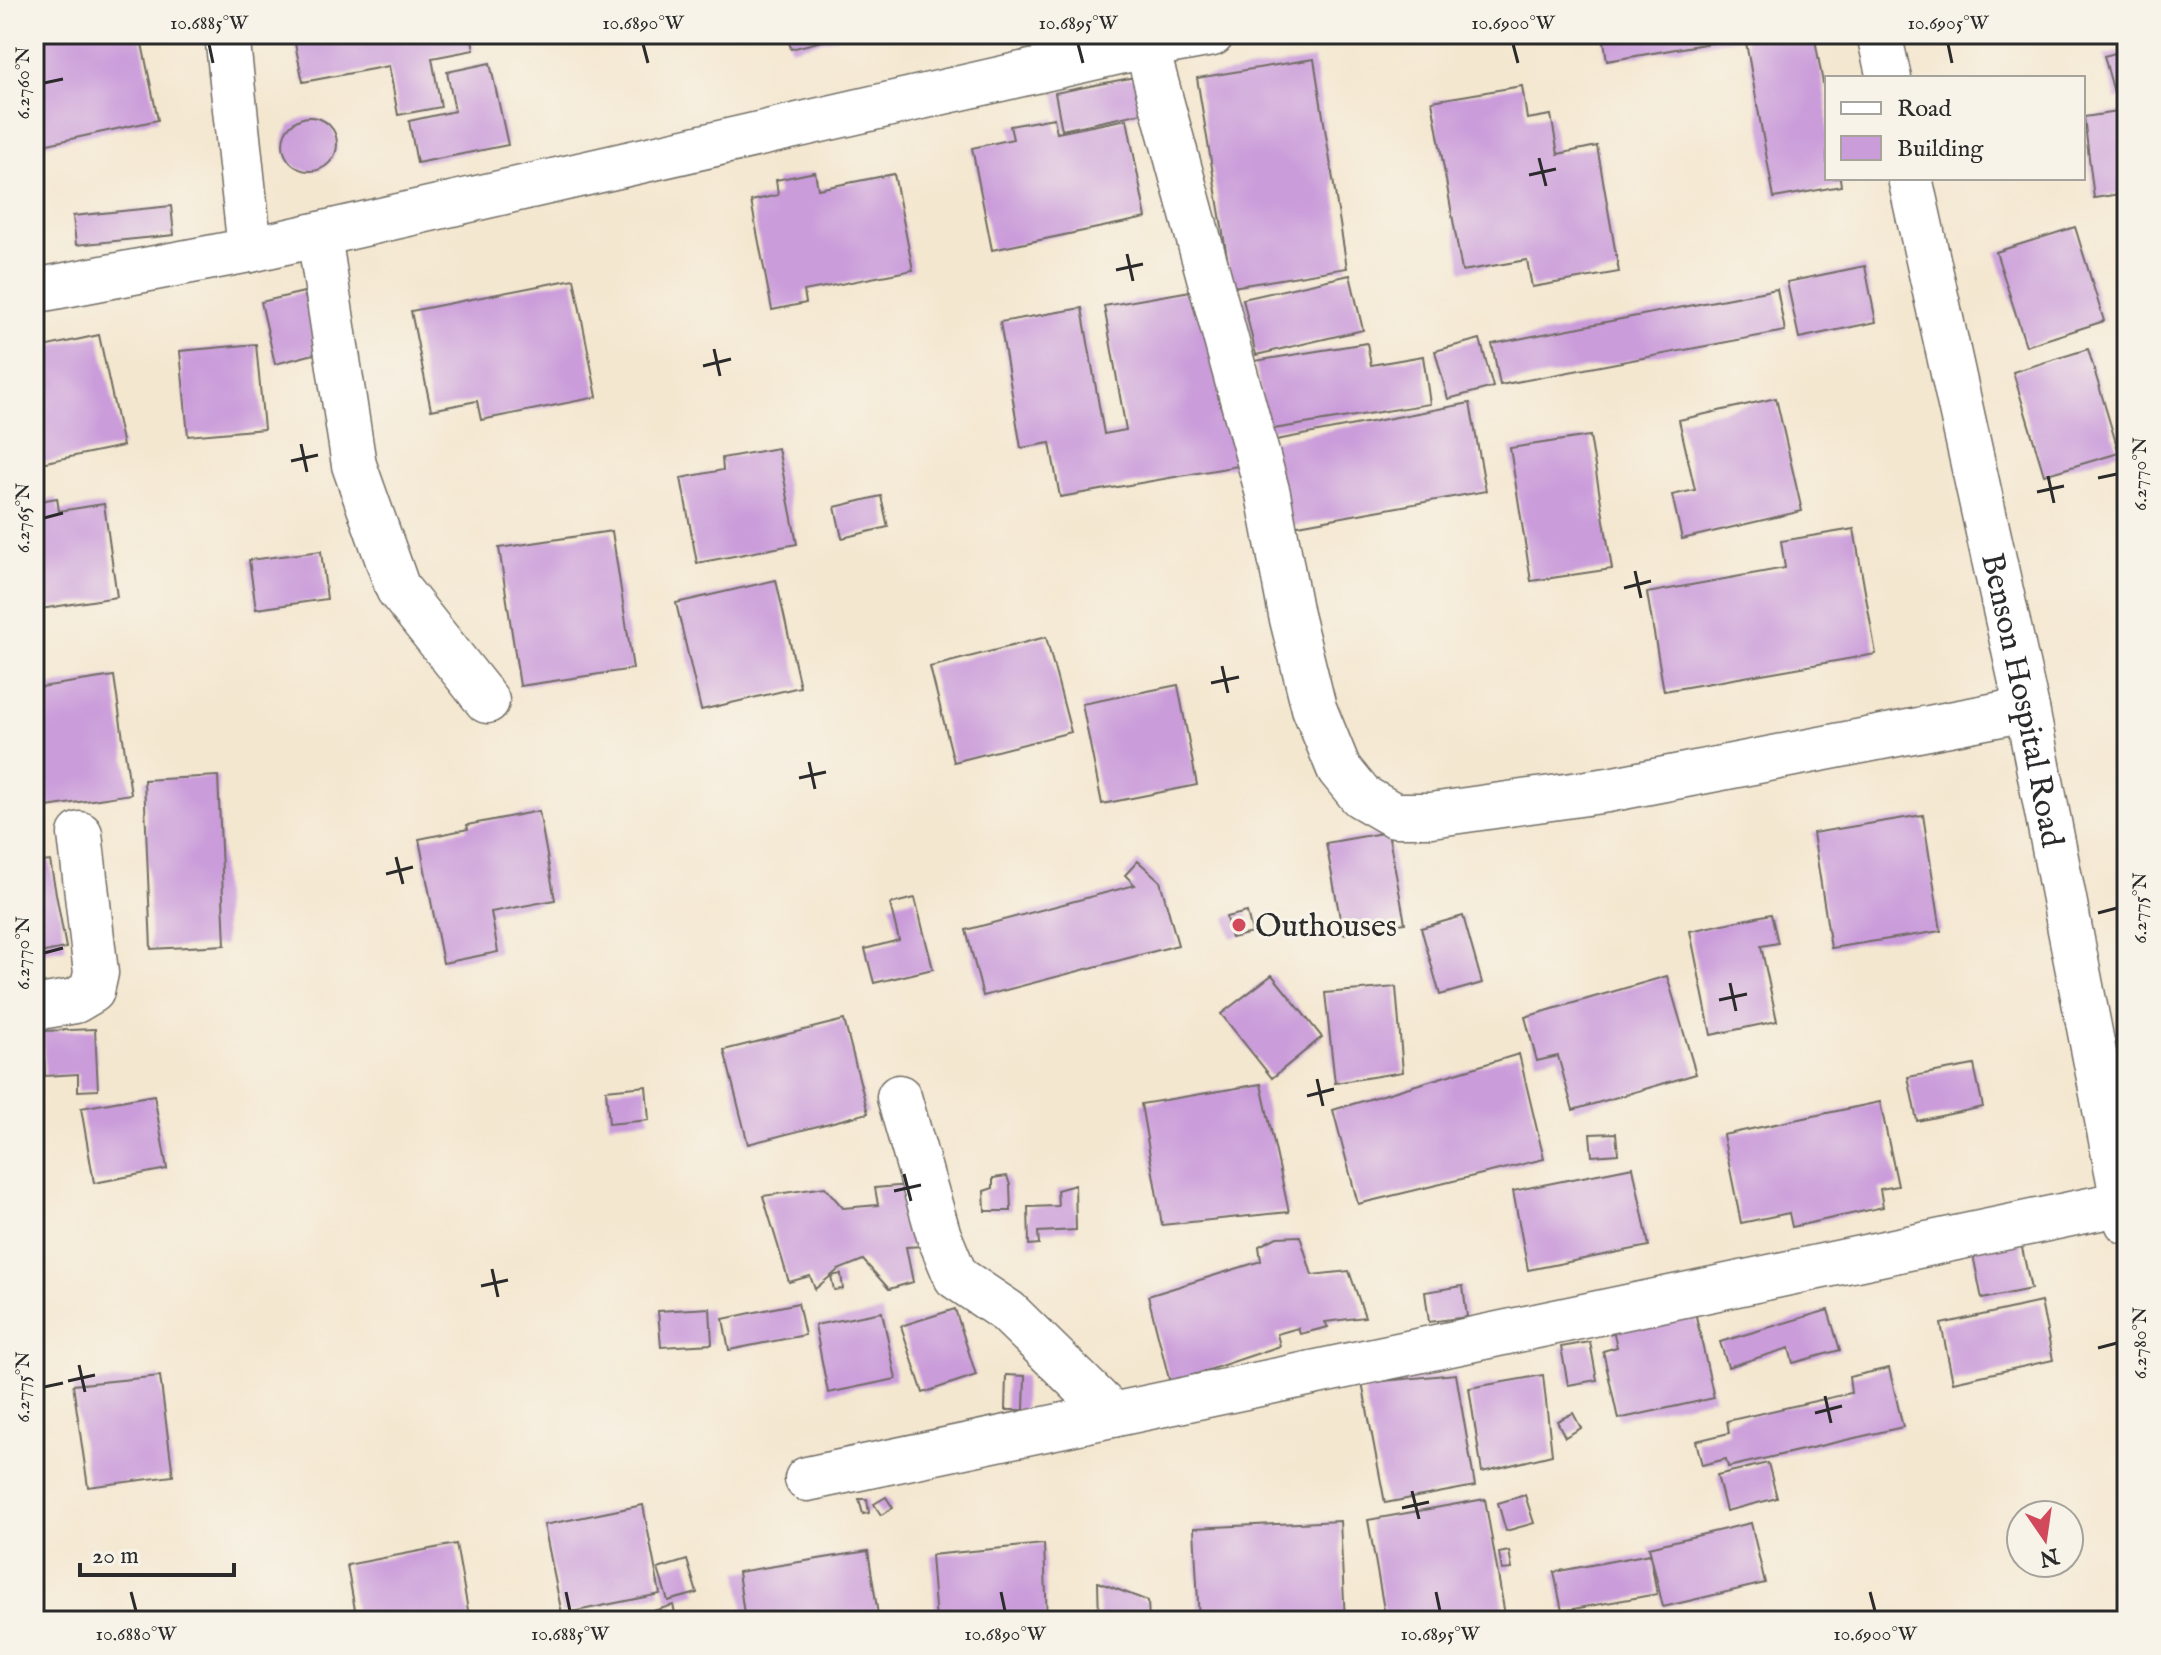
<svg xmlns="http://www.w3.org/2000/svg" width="2161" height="1655" viewBox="0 0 2161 1655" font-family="'IM FELL English',serif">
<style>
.building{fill:#ca9cda}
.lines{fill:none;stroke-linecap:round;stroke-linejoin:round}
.minor-casing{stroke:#716d65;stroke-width:47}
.minor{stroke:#fff;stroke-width:44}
.ticks{fill:none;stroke:#2b2b2b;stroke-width:3}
.poi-dot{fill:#d1495b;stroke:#f7f3e8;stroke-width:3}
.labels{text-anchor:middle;stroke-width:6;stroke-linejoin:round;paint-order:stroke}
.street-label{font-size:32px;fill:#2b2b2b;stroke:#f7f3e8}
.poi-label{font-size:32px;fill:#2b2b2b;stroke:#f7f3e8;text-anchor:start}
.neatline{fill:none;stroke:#2b2b2b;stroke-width:3}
.ticks-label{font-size:20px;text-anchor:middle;fill:#2b2b2b}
</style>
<rect width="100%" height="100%" fill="#f7f3e8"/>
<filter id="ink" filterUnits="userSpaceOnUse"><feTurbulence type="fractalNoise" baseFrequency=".0125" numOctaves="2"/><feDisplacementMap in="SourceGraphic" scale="16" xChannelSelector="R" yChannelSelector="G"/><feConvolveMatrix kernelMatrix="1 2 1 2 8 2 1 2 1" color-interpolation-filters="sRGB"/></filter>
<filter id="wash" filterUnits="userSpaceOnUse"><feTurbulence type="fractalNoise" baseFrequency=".006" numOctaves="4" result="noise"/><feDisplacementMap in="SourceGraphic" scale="32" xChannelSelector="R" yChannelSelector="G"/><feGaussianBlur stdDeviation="1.8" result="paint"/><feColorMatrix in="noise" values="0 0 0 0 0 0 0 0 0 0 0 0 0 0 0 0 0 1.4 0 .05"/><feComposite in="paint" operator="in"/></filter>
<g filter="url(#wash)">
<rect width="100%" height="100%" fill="#f4e7d0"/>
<g id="blocks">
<g class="building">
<path d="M34 34H140L158 120 34 147Z"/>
<path d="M293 34H471L474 50 432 58 441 107 398 115 389 66 303 82Z"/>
<path d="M787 34H845V35L791 49Z"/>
<path d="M1603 34H1814L1827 105V178H1840L1841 186 1774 198 1745 37 1607 61Z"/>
<path d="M2127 50V96L2116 100 2104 56Z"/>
<path d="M1314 59 1347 268 1232 287 1197 78Z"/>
<path d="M490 63 508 145 417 163 409 121 455 111 447 72Z"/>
<path d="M1135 77 1142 113 1062 130 1055 93Z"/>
<path d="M1522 86 1527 119 1551 115 1558 154 1597 146 1619 272 1532 287 1527 260 1462 271 1432 101Z"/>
<path d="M2125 111 2127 125V193L2094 198 2084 117Z"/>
<circle cx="310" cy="144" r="27"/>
<path d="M1054 118 1057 133 1127 119 1146 218 992 250 972 148 1013 139 1010 126Z"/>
<path d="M815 172 818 189 894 174 913 270 804 291 806 303 772 310 751 201 778 195 776 180Z"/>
<path d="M2127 199V243H2125L2119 200Z"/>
<path d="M171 206 174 235 76 245 73 216Z"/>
<path d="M2075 227 2104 321 2026 346 1996 252Z"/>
<path d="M1865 266 1876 322 1799 338 1787 282Z"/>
<path d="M1350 275 1363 330 1256 355 1243 299Z"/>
<path d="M574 279 597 397 481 420 477 401 431 410 411 311Z"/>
<path d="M1208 288 1238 466 1060 497 1050 443 1021 448 1000 322 1082 308 1104 434 1126 430 1104 306Z"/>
<path d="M1777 289 1785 331 1500 385 1492 344Z"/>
<path d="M304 292 318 353 275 364 261 302Z"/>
<path d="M99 335 123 446 36 464 34 455V349Z"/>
<path d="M1480 339 1493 387 1448 399 1435 351Z"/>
<path d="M1367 343 1371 365 1423 356 1430 404 1267 430 1255 361Z"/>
<path d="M256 344 264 429 188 436 180 351Z"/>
<path d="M2088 349 2119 453 2044 475 2013 372Z"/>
<path d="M1776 398 1802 511 1682 539 1672 495 1695 490 1679 420Z"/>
<path d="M1470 403 1486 491 1287 527 1271 441Z"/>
<path d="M1590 436 1612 569 1531 581 1510 448Z"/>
<path d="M778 448 797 544 697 563 681 478 723 470 722 458Z"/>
<path d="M881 496 888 527 842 538 835 507Z"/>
<path d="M57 498 59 511 104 504 117 597 34 610V502Z"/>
<path d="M1854 529 1876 654 1664 691 1647 593 1785 568 1781 541Z"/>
<path d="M612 531 633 669 520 686 499 548Z"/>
<path d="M321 551 327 599 256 609 249 560Z"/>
<path d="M776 580 800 687 701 710 676 603Z"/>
<path d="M1046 637 1071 732 954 762 930 667Z"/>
<path d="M114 676 131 794 34 809V688Z"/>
<path d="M1178 685 1197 785 1102 804 1082 704Z"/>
<path d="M218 776 225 945 151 949 144 780Z"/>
<path d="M539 811 555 900 491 912 498 952 443 963 419 839 468 829 467 825Z"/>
<path d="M1923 815 1941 931 1831 948 1813 833Z"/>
<path d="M1388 832 1405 923 1343 934 1326 843Z"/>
<path d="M50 861 66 948 34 954V863Z"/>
<path d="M1138 861 1160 881 1178 945 983 996 966 930 1135 885 1125 875Z"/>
<path d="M915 898 933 969 874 983 865 949 899 940 890 904Z"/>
<path d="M1247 912 1252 933 1231 938 1226 917Z"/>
<path d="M1771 914 1778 943 1761 946 1777 1021 1711 1035 1690 931Z"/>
<path d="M1463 916 1482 983 1440 995 1421 928Z"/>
<path d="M1272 975 1322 1037 1272 1078 1221 1014Z"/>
<path d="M1667 976 1696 1074 1573 1110 1558 1056 1537 1061 1525 1017Z"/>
<path d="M1396 987 1403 1072 1335 1083 1325 993Z"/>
<path d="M844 1020 868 1113 748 1144 724 1050Z"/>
<path d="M95 1029 98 1090 78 1091V1074L45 1076 43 1031Z"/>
<path d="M1519 1054 1544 1159 1358 1204 1333 1110Z"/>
<path d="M1974 1065 1983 1107 1917 1121 1908 1077Z"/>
<path d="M1261 1084 1289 1212 1162 1225 1141 1104Z"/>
<path d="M646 1086 649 1120 609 1124 606 1090Z"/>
<path d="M154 1095 167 1169 94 1183 81 1108Z"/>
<path d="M1880 1102 1898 1186 1880 1189 1883 1207 1792 1227 1789 1213 1741 1223 1723 1135Z"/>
<path d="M1616 1133 1618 1154 1592 1156 1590 1134Z"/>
<path d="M1633 1167 1649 1246 1528 1270 1513 1191Z"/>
<path d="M1007 1176 1010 1185 1011 1211H985L984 1191 993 1188V1178Z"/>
<path d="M909 1185 923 1246 906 1247 913 1282 889 1289 863 1260 838 1270 815 1289 810 1276 789 1282 763 1196 825 1187 843 1208 878 1205 875 1188Z"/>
<path d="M1075 1185 1076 1230 1038 1232 1039 1244 1029 1245 1028 1207 1058 1206 1057 1190Z"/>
<path d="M2019 1234 2031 1289 1982 1299 1971 1245Z"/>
<path d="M1300 1236 1312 1275 1349 1271 1365 1317 1325 1322 1328 1327 1300 1334 1298 1328 1277 1334 1280 1346 1170 1383 1148 1296 1261 1261 1259 1246 1277 1237Z"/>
<path d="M841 1274 843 1289 834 1290 831 1276Z"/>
<path d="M1463 1286 1467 1317 1429 1322 1425 1292Z"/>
<path d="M2041 1302 2053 1360 1953 1382 1941 1324Z"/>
<path d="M798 1303 805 1335 729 1350 723 1319Z"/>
<path d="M1694 1307 1714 1398 1618 1419 1603 1351 1617 1347 1612 1325Z"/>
<path d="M710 1308 712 1344 661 1347 658 1311Z"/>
<path d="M955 1309 976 1375 923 1393 901 1326Z"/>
<path d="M1828 1310 1840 1350 1793 1363 1789 1348 1728 1367 1720 1342Z"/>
<path d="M882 1312 896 1379 828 1393 815 1325Z"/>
<path d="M1590 1342 1597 1380 1568 1385 1561 1347Z"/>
<path d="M1889 1368 1903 1427 1728 1467 1726 1459 1702 1465 1696 1441 1729 1433 1727 1421 1851 1393 1849 1377Z"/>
<path d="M1456 1374 1475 1486 1385 1503 1362 1383Z"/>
<path d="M1006 1375 1025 1376 1024 1410H1005Z"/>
<path d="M1543 1375 1552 1455 1482 1472 1469 1388Z"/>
<path d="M160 1376 173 1476 88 1487 73 1385Z"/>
<path d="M1573 1413 1581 1428 1565 1437 1557 1421Z"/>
<path d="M1768 1463 1777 1498 1726 1511 1717 1475Z"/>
<path d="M1525 1495 1534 1523 1506 1531 1498 1503Z"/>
<path d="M886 1497 893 1508 881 1515 874 1504Z"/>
<path d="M859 1499H867L869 1513 863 1514Z"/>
<path d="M1485 1499 1506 1621H1386L1368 1520Z"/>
<path d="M643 1505 660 1594 562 1614 544 1525Z"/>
<path d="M1340 1521 1345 1621H1199L1194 1528Z"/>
<path d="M1751 1523 1765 1583 1663 1607 1649 1547Z"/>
<path d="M456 1544 470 1621H357L347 1565Z"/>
<path d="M1044 1544 1047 1621H936L931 1555Z"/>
<path d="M868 1551 879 1621H745L738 1572Z"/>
<path d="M1509 1551 1512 1569 1502 1570 1499 1553Z"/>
<path d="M1650 1554 1657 1594 1562 1611 1554 1572Z"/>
<path d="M687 1560 697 1593 668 1601 658 1569Z"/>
<path d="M1098 1582 1148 1601 1149 1621H1099Z"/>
<path d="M673 1605 677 1621H623V1620Z"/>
</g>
</g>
</g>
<g filter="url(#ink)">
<use href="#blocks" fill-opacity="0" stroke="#716d65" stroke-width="2"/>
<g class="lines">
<defs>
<g id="minor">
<path d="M1143 34 1268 494 1291 615 1314 708 1339 769 1361 796 1394 815H1431L1608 790 2027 709"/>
<path d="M1879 34 1889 78"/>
<path id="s1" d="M1910 178 2027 709 2127 1222"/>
<path d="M319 235 354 465 398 589 487 701"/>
<path d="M250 250 1145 46 1212 34"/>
<path d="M34 291 250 250 227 34"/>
<path d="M34 1008 75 1001 92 991 96 973 80 834"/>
<path d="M899 1097 939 1236 956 1277 1008 1312 1113 1415"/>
<path d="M807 1479 2123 1203"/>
</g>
</defs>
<use href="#minor" class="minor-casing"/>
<use href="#minor" class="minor"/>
</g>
</g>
<path class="ticks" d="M209 44 213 63M643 44 648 63M1078 44 1083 63M1513 44 1518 63M1948 44 1952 63M44 83 63 79M1539 158 1546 186M1529 175 1556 169M1127 254 1133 281M1116 270 1143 264M714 349 720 376M703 366 731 359M301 444 307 472M291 461 318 455M2048 476 2054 503M2098 478 2117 474M2037 492 2064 486M44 518 63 513M1635 571 1641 598M1624 588 1651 581M1222 666 1228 693M1211 683 1239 677M809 762 815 789M799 778 826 772M396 857 403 884M386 874 413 867M2098 913 2117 908M44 953 63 948M1730 983 1736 1011M1719 1000 1747 994M1317 1079 1323 1106M1307 1096 1334 1089M904 1174 911 1201M894 1191 921 1185M492 1269 498 1297M481 1286 508 1280M2098 1348 2117 1343M79 1365 85 1392M68 1381 95 1375M44 1387 63 1383M1825 1396 1831 1423M1815 1413 1842 1406M1412 1491 1419 1519M1402 1508 1429 1502M131 1592 136 1611M566 1592 570 1611M1001 1592 1005 1611M1436 1592 1440 1611M1870 1592 1875 1611"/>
<circle class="poi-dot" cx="1239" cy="925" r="8"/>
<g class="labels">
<g class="street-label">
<text dy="11" stroke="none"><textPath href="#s1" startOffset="534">Benson Hospital Road</textPath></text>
</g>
<g class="poi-label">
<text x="1255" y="936">Outhouses</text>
</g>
</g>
<rect width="2161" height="1655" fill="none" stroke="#f7f3e8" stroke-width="88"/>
<rect x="1825" y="76" width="260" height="104" fill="#f7f3e8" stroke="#a5a39c" stroke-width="2"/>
<rect x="1841" y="102" width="40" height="12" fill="#ffffff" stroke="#a5a39c" stroke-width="2"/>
<text x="1897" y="116" font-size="24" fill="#2b2b2b">Road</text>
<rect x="1841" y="136" width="40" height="24" fill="#ca9cda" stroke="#a5a39c" stroke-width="2"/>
<text x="1897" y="156" font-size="24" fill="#2b2b2b">Building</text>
<g transform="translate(2045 1539) rotate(167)"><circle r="38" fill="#f7f3e8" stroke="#a5a39c" stroke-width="2"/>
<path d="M0-6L14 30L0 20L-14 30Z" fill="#d1495b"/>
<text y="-12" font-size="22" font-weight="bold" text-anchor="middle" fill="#2b2b2b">N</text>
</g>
<path d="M80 1563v12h154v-12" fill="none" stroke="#2b2b2b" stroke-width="4"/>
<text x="92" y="1563" font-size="24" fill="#2b2b2b" stroke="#f7f3e8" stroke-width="6" paint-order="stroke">20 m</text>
<rect x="44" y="44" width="2073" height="1567" class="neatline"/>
<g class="ticks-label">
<text x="209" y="29">10.6885°W</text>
<text x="643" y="29">10.6890°W</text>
<text x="1078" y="29">10.6895°W</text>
<text x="1513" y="29">10.6900°W</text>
<text x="1948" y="29">10.6905°W</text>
<text transform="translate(22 83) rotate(-90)" y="7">6.2760°N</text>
<text transform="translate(2139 474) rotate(-90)" y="7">6.2770°N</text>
<text transform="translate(22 518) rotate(-90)" y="7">6.2765°N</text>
<text transform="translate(2139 908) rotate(-90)" y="7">6.2775°N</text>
<text transform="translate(22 953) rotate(-90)" y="7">6.2770°N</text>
<text transform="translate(2139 1343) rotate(-90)" y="7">6.2780°N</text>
<text transform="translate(22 1387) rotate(-90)" y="7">6.2775°N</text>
<text x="136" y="1640">10.6880°W</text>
<text x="570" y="1640">10.6885°W</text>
<text x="1005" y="1640">10.6890°W</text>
<text x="1440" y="1640">10.6895°W</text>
<text x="1875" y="1640">10.6900°W</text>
</g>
</svg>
